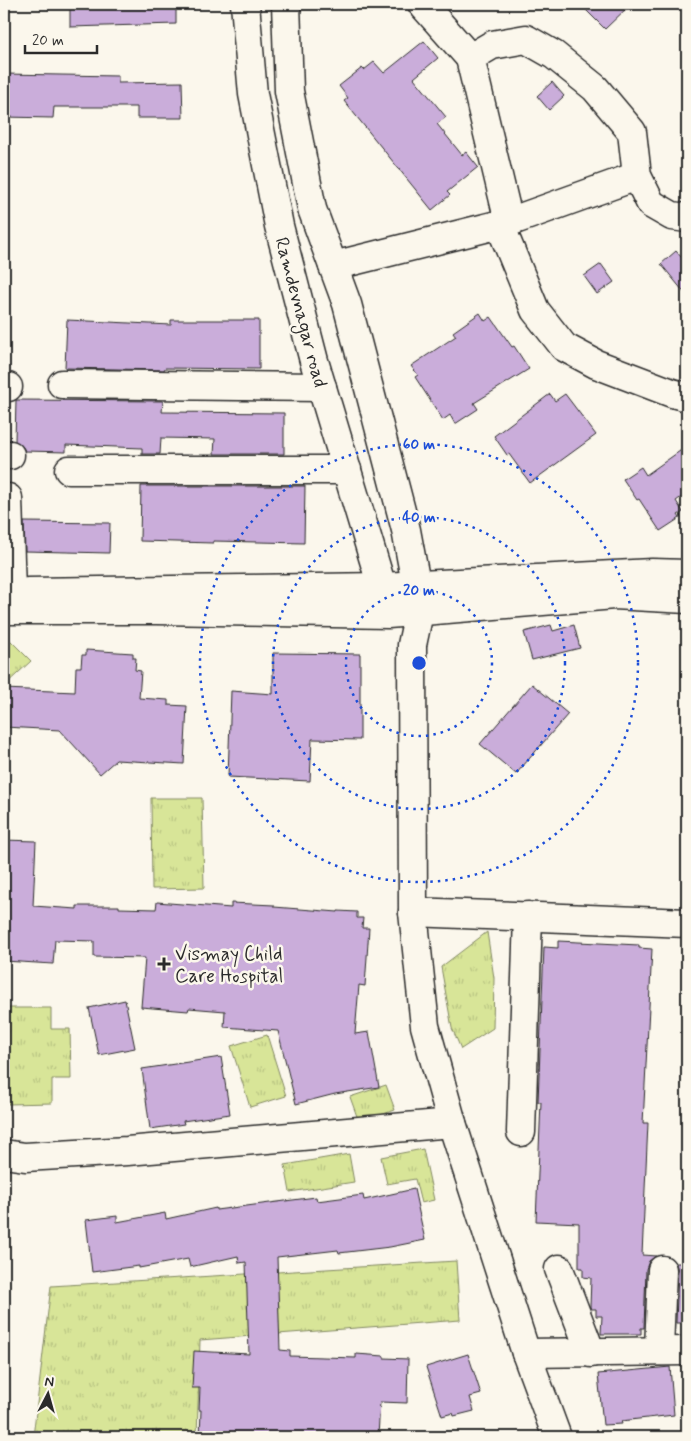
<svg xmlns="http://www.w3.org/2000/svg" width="691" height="1441" viewBox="0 0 691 1441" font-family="Mynerve,sans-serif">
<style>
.grass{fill:url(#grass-tufts);stroke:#828862}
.building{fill:#caadda;stroke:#2b2b2b}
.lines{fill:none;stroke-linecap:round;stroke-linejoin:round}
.minor-casing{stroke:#2b2b2b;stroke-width:31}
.minor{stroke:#fbf7ec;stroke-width:28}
.ring{fill:none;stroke:#1d4ed8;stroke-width:2.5;stroke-dasharray:2.5 5}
.poi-dot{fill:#2b2b2b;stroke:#fbf7ec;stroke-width:2}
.labels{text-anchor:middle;stroke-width:5;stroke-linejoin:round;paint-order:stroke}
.street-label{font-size:19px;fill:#2b2b2b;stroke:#fbf7ec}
.poi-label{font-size:19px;fill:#2b2b2b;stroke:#fbf7ec;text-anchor:start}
.centre{fill:#1d4ed8;stroke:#fbf7ec;stroke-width:2.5}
.ring-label{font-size:15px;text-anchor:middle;font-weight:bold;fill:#1d4ed8;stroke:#fbf7ec;stroke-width:5;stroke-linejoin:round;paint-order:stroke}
</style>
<defs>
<pattern id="grass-tufts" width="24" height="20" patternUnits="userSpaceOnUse" patternTransform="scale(1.25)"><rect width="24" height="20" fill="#d8e598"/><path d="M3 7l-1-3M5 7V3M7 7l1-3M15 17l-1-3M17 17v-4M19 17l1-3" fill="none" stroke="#bac583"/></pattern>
</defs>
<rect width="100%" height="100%" fill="#fbf7ec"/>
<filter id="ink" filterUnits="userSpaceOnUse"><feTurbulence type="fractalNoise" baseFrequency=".02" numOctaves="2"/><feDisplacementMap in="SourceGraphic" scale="10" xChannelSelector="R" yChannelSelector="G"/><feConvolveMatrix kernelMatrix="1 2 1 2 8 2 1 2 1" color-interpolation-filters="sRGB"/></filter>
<g filter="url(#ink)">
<g class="grass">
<path d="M8 638 31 661 4 686V642Z"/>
<path d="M151 798H202L204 888 152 889Z"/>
<path d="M487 932 494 978 493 1028 461 1049 452 1028 441 967Z"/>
<path d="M8 1008H51V1029H70L71 1079H52V1103L8 1104Z"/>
<path d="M267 1035 286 1096 250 1107 231 1046Z"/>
<path d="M386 1085 395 1110 359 1122 350 1097Z"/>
<path d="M423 1149 434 1200 421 1203 415 1179 387 1184 381 1157Z"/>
<path d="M349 1154 354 1182 290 1192 285 1165Z"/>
<path d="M456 1261 460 1320 200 1340 197 1437H33L51 1286Z"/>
</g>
<g class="building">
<path d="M70 4H176V24L70 27Z"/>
<path d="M580 4H631L605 29Z"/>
<path d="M424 41 438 58 414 78 446 117 437 124 462 155 466 152 478 167 447 192 450 195 432 210 344 101 348 98 339 86 362 68 364 70 374 62 384 73Z"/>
<path d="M4 74 118 76V83L182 82 183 118H137V107H54L53 118 4 117Z"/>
<path d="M552 82 564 96 549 110 537 96Z"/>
<path d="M676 251 687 264V296L661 264Z"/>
<path d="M601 264 614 282 597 294 584 276Z"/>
<path d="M480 313 485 321 491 317 512 347 514 346 529 369 474 403 478 409 455 424 450 415 443 420 415 377 418 375 411 366 456 336 453 332Z"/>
<path d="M67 320 171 325V320H259V369L165 368 164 370 65 368Z"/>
<path d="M550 394 555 401 565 394 596 435 530 483 509 454 507 455 494 436Z"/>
<path d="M16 400 163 401 162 412 284 413V454H214L215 439 161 438 160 454H142V448L66 445V452L25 451 23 447 15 441Z"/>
<path d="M687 446V493L676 501 683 512 678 515 680 518 660 531 639 499 637 500 623 479 641 467 646 475Z"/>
<path d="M141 486H305L304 543 213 541V543L140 541Z"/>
<path d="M24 522 110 523 109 553 25 551Z"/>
<path d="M551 625 553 631 574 625 580 648 532 660 524 632Z"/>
<path d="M86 650 133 653V658H136L135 670 141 671 139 698 168 700V705L187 706 184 764 116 760 100 774 60 730 4 727V689L75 692 76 667H81L82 655H86Z"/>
<path d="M273 653 360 654V740L312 739 310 781 228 777 231 691 273 694Z"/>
<path d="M532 684 568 714 516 774 480 744Z"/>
<path d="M4 840 36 841 33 906 77 909V906H119V908L156 909 157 902 231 908V903L274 905V907L338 912V911L357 912V918H363L362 928H369L365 986 359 985 355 1034 369 1032 379 1087 335 1094 296 1104 278 1031 224 1027 225 1011 189 1008 188 1011 141 1007 145 958 94 957V941L55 940 53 964 4 961Z"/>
<path d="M558 941 639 945V948L652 949 643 1123H648L642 1255 656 1256 649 1261 646 1269 644 1328H641V1334H601L602 1316H596V1309H591L590 1307 591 1278 583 1277V1268H579V1223L536 1221 541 1102H538L544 947 558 948Z"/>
<path d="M125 1000 135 1048 99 1055 89 1008Z"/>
<path d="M221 1057 230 1114 183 1121 184 1124 150 1129 142 1069Z"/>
<path d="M414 1189 425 1240 390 1247 339 1253 338 1250 277 1257 280 1350 290 1351V1356L356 1358V1354L384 1356V1358L408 1359 407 1403 380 1402 378 1437H200L201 1410H199L200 1388H192L194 1351 249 1354 246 1262 239 1263 238 1256 190 1267 188 1259 139 1268V1266L92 1272 86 1220 117 1216V1222L165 1213 166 1219 216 1208V1210L316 1197 317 1201 363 1195 364 1200Z"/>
<path d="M676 1263H687V1323H676L678 1271Z"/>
<path d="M468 1354 481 1394 470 1397 474 1411 454 1416 453 1413 442 1416 426 1367Z"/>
<path d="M670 1367 674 1415 621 1421 622 1424 603 1425 598 1374Z"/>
</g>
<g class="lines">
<defs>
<g id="minor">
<path d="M245 4 253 94 279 226 314 361 382 587 385 603"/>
<path d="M286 4 289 91 312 209 347 304 406 530 416 584 419 612 412 645 413 912 425 1026 452 1123 526 1353 557 1437"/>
<path d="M422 4 470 58"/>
<path d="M509 222 470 58 492 45 526 39 554 55 595 88 632 132 637 176 651 204 672 216 687 218"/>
<path d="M500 225 535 310 564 347 596 364 672 393 687 397"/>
<path d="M333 266 509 222 637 176"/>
<path d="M62 384 322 387"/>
<path d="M4 387H8"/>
<path d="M4 455H10"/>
<path d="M69 470H347"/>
<path d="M8 498 11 592"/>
<path d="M28 592 382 587 652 573 687 574"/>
<path d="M4 610H156L388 614 614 595 687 599"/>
<path d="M413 912 687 923"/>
<path d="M521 1132 528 916"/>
<path d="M4 1154 25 1157 127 1151 452 1123"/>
<path d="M559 1269 591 1353"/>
<path d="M659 1351 662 1270"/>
<path d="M526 1353 687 1351"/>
</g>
</defs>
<use href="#minor" class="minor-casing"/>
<use href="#minor" class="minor"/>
</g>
</g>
<g class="ring">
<circle cx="419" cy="663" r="73"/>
<circle cx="419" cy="663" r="146"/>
<circle cx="419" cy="663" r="219"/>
</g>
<path class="poi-dot" d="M161.5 956.5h5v5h5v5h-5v5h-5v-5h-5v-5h5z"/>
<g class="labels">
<g class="street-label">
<text transform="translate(302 312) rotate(75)" y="7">Ramdevnagar road</text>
</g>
<g class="poi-label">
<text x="175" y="960">Vismay Child<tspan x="175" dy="22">Care Hospital</tspan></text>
</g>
</g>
<circle cx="419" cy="663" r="8" class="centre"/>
<g class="ring-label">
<text x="419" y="449">60 m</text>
<text x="419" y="522">40 m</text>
<text x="419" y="595">20 m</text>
</g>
<rect width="691" height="1441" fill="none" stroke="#fbf7ec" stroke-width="20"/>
<rect x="10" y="10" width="671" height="1421" fill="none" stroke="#2b2b2b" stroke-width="2" filter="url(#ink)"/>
<g transform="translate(48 1394) rotate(6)" stroke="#fbf7ec" stroke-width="4" paint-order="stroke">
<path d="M0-4L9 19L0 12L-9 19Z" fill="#2b2b2b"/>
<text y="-8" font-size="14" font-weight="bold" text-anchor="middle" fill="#2b2b2b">N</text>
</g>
<path d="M25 45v8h72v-8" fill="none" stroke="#2b2b2b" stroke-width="2.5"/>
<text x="32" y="45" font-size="15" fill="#2b2b2b" stroke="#fbf7ec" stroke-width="4" paint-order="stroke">20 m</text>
</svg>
